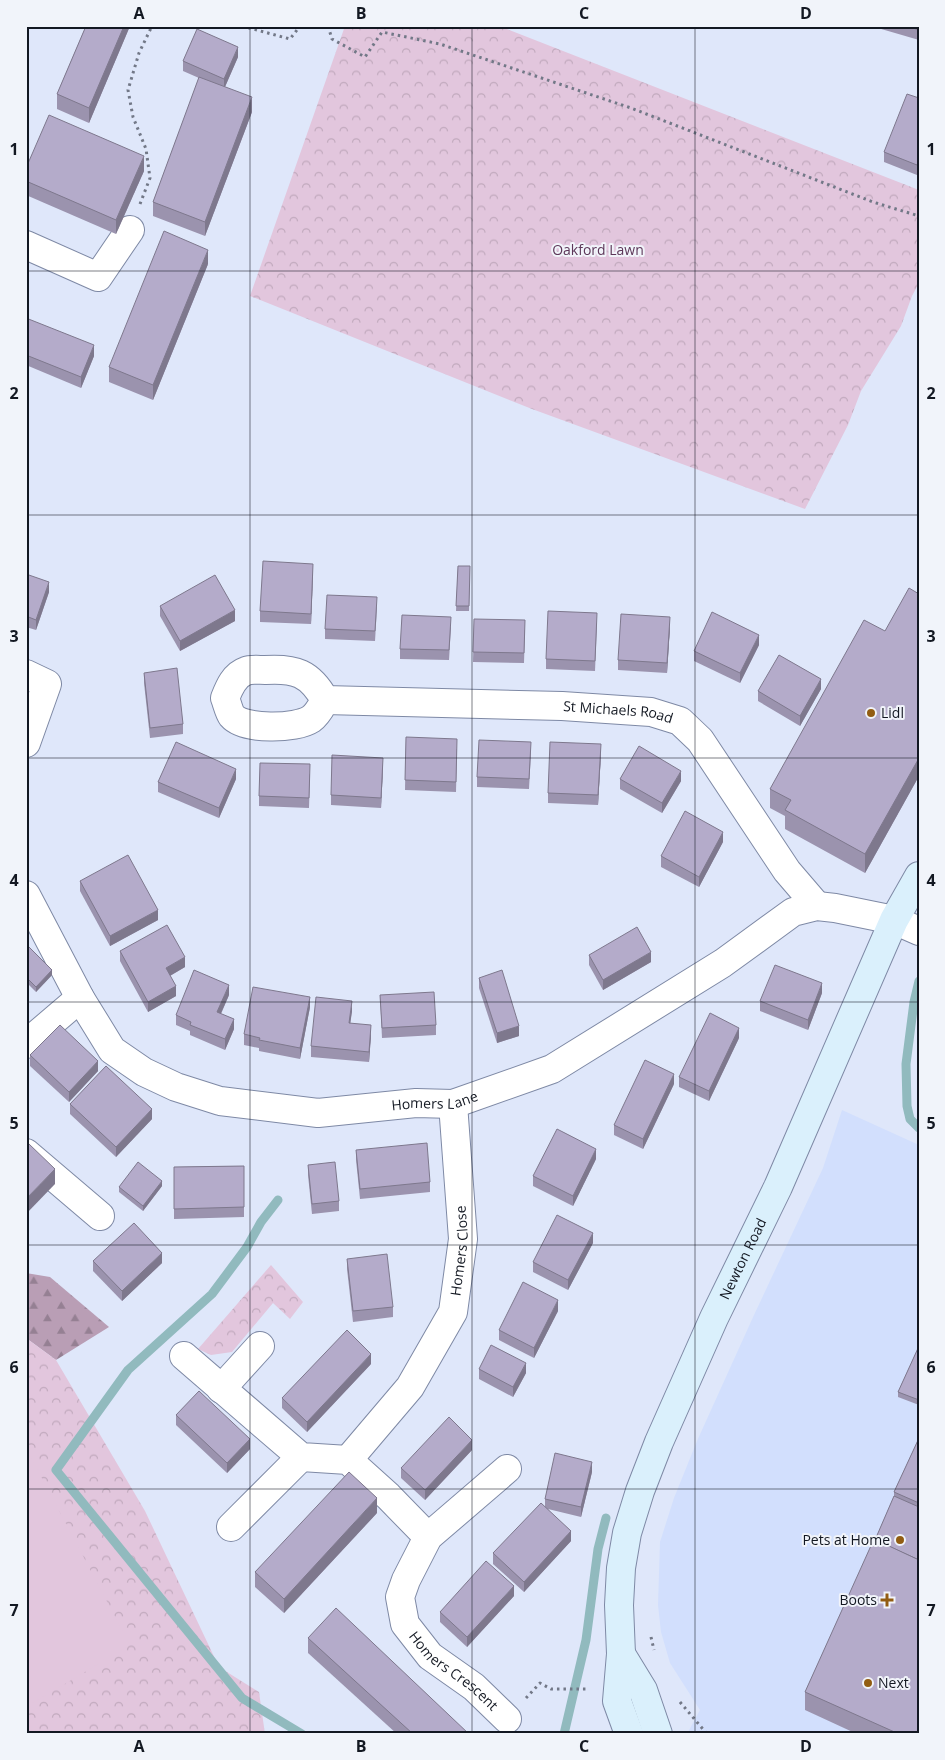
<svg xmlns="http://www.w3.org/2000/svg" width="945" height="1760" viewBox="0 0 945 1760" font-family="'Open Sans',sans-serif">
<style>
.built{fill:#d2dffd}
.forest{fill:url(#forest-firs)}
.park{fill:url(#park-crowns)}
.pitch{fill:#e2c6dd}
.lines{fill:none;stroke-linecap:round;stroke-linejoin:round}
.stream{stroke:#91babe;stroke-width:9}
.minor-casing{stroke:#7e89a5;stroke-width:30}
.secondary-casing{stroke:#7e89a5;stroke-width:30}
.path{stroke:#727887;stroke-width:3;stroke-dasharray:2.5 4;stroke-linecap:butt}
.minor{stroke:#fff;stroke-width:28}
.secondary{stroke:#daf0fc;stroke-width:28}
.wall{fill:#9b93ae}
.shaded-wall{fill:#7e788d}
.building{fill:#b4abca;stroke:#7e788d}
.grid{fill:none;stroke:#131822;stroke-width:1;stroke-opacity:0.55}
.poi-dot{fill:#925d12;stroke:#f1f4fa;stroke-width:2}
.labels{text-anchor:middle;stroke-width:4;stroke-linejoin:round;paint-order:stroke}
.park-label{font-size:14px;fill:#5d3759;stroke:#f1f4fa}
.street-label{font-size:14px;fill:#131822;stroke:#f1f4fa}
.poi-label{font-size:14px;fill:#131822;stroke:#f1f4fa;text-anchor:start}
.neatline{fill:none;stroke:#131822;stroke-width:2}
.grid-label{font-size:16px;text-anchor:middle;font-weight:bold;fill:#131822}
</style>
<defs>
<pattern id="forest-firs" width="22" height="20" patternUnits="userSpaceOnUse" patternTransform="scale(1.25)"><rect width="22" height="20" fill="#b99eb5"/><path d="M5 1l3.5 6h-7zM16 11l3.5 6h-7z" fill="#958093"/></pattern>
<pattern id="park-crowns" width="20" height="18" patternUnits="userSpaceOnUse" patternTransform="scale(1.25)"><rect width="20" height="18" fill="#e2c6dd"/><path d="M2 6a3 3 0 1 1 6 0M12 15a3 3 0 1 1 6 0" fill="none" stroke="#c1a9bd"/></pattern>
</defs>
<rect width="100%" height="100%" fill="#dfe7fa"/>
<path class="built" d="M842 1110 919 1145V1734H687L700 1710 670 1663 661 1632 658 1605 660 1542 674 1498 697 1441 754 1315 823 1168Z"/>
<path class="forest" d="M26 1273 50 1277 109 1327 56 1360 26 1338Z"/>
<g class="park">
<path d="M345 26H499L919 190V283L912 296 901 326 861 391 848 425 805 509 532 409 250 296Z"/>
<path d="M271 1265 303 1302 290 1319 273 1303 232 1352 211 1355 198 1349Z"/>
<path d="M26 1338 56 1360 145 1511 219 1667 259 1692 265 1734H26Z"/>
</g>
<path class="pitch" d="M26 1448 130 1645 26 1707Z"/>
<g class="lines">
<g class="stream">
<path d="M919 981 914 1002 906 1064 907 1106 910 1119 919 1128"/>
<path d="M278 1200 261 1222 247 1247 212 1294 128 1370 56 1470 242 1698 302 1734"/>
<path d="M564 1734 586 1640 598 1549 606 1518"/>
</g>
<defs>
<g id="minor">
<path d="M26 245 98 277 130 230"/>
<path d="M26 674 47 684 26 743"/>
<path id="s1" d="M325 700C310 673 295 668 265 670 259 670 251 669 246 671 234 675 229 688 225 698 227 703 229 712 232 716 244 730 296 729 311 719 318 714 321 707 325 700L562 706 651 712 680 721 700 740 787 871 817 906"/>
<path id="s2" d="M26 895 80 998 112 1050 144 1072 176 1087 220 1101 318 1113 416 1103 453 1104 552 1069 723 963 793 912 817 906 835 908 894 920 919 931"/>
<path d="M26 1044 80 998"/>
<path d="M26 1153 100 1216"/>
<path d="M184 1356 301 1457 348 1460 388 1496 428 1537"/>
<path d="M221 1389 260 1346"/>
<path id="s3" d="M348 1460 410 1387 453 1312 463 1239 453 1104"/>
<path id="s4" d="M507 1469 428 1537 406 1580 400 1597 405 1624 430 1656 474 1687 507 1719"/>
<path d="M231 1527 301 1457"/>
</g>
<g id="secondary">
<path d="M621 1654 643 1690 658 1734"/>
<path id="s5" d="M629 1734 617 1701 621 1654 619 1605 621 1568 627 1533 640 1491 659 1442 714 1318 778 1187 894 920 919 876"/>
</g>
</defs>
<use href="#minor" class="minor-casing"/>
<use href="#secondary" class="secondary-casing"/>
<g class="path">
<path d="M242 26 290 39 300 26"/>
<path d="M328 26 332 39 365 57 382 32 440 44 631 108 873 202 919 216"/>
<path d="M140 204 150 178 146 149 133 117 128 90 139 53 152 26"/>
<path d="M651 1637 654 1650"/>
<path d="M526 1698 540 1683 551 1689H589"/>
<path d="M680 1702 707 1734"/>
</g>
<use href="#minor" class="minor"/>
<use href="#secondary" class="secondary"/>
</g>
<g class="wall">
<path d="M86 26H130L89 123 57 109V94Z"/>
<path d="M871 26H919V40Z"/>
<path d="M238 57 225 87 252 112 205 236 153 216V202L199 78 183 71V61Z"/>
<path d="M919 76V90L917 89V79Z"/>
<path d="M919 98 917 175 884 162V152Z"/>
<path d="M26 168 144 171 116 234 26 195Z"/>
<path d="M208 264 153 400 109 382V367Z"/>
<path d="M26 318 94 356 81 388 26 365Z"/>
<path d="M458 566H470L469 611H456Z"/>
<path d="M26 574 49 592 36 630 26 627Z"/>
<path d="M313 574 311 624 260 622V611Z"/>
<path d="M919 594V776L865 873 785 829V816L770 808V789L885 631Z"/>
<path d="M160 606 235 621 180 651 160 616Z"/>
<path d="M377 607 375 641 325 639V629Z"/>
<path d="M474 619 525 630 524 663 473 662Z"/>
<path d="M597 623 595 671 546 669V659Z"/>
<path d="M451 627 449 660 400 659V649Z"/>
<path d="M670 627 667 673 618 670V660Z"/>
<path d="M759 645 740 683 694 661V651Z"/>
<path d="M144 673 183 724V734L150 738 144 683Z"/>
<path d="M821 689 800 726 758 701V691Z"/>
<path d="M406 737 457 749 456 792 405 790Z"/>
<path d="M531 752 529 789 477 787V777Z"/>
<path d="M601 754 598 805 548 803V793Z"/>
<path d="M383 768 381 808 331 805V795Z"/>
<path d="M310 774 309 808 259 806V796Z"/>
<path d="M236 779 219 818 158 792V782Z"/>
<path d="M620 779 681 781 662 813 620 789Z"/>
<path d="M723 842 699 887 661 867V856Z"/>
<path d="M80 881 158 920 110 946 80 891Z"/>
<path d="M26 944 52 975 36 992 26 982Z"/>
<path d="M120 951 185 967 170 976 176 996 148 1012 120 961Z"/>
<path d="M589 955 651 962 603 990 589 965Z"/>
<path d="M479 978 519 1036 497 1043 479 988Z"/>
<path d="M822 993 808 1030 760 1011V1001Z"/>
<path d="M229 995 221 1014 234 1029 225 1050 190 1035V1031L176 1025V1015Z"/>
<path d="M380 995 436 1025V1035L382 1038Z"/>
<path d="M310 1007 300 1059 259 1051V1048L244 1045V1034Z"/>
<path d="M352 1011 350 1023 371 1035 369 1062 311 1057V1046Z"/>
<path d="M739 1038 709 1101 679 1087V1077Z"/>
<path d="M30 1055 98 1071 69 1102 30 1066Z"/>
<path d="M674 1084 643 1149 614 1135V1125Z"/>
<path d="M70 1104 152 1119 116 1157 70 1114Z"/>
<path d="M356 1150 430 1182V1192L360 1199 356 1160Z"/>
<path d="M596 1159 573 1206 533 1186V1176Z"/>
<path d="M308 1165 339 1201V1211L312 1214 308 1175Z"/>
<path d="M244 1166V1217L174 1219V1167Z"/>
<path d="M162 1186 143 1211 119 1192V1187Z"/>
<path d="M593 1243 568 1290 533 1272V1262Z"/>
<path d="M347 1259 393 1307V1317L353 1322 347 1269Z"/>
<path d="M93 1261 162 1263 122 1301 93 1271Z"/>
<path d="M558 1311 534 1358 499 1340V1330Z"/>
<path d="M919 1346V1405L898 1397V1392Z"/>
<path d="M371 1364 307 1432 282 1408V1398Z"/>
<path d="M479 1369 526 1373 513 1397 479 1379Z"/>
<path d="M176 1415 250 1449 227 1473 176 1425Z"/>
<path d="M919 1438V1734H857L805 1710V1692L875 1540 894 1496V1492Z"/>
<path d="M472 1450 425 1500 401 1478V1468Z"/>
<path d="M592 1472 581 1517 548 1509 571 1541 524 1592 493 1564V1553L545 1506V1499Z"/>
<path d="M377 1513 284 1613 255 1587V1572Z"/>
<path d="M514 1596 467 1647 440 1622V1612Z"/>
<path d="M308 1638 469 1734H397L308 1653Z"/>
</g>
<g class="shaded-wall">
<path d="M124 26H130L89 123V108Z"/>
<path d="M238 47V57L224 89V79Z"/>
<path d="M252 97V112L205 236V222Z"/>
<path d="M144 156V171L116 234V220Z"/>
<path d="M919 159V169L917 175V165Z"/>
<path d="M208 250V264L153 400V385Z"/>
<path d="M94 345V356L81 388V377Z"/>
<path d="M313 564V574L311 624V614Z"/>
<path d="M49 582V592L36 630V620Z"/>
<path d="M235 610V621L180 651V641Z"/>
<path d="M670 617V627L667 673V663Z"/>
<path d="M759 635V645L740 683V673Z"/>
<path d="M821 679V689L800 726V716Z"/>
<path d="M601 744V754L598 805V795Z"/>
<path d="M383 758V768L381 808V798Z"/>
<path d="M919 758V776L865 873V854Z"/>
<path d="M236 769V779L219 818V808Z"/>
<path d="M681 771V781L662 813V803Z"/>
<path d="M723 832V842L699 887V877Z"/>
<path d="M158 910V920L110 946V936Z"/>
<path d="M651 952V962L603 990V980Z"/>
<path d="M185 957V967L166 978V968Z"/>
<path d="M52 970V975L36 992V987Z"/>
<path d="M822 983V993L808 1030V1020Z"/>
<path d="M229 985V995L217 1022V1012Z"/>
<path d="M176 986V996L148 1012V1002Z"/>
<path d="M29 997V1007L26 1010V999Z"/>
<path d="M310 997V1007L300 1059V1048Z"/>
<path d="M352 1001V1011L349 1033V1023Z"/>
<path d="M234 1019V1029L225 1050V1039Z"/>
<path d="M371 1025V1035L369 1062V1052Z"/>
<path d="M519 1026V1036L497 1043V1033Z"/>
<path d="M739 1028V1038L709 1101V1091Z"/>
<path d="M98 1061V1071L69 1102V1092Z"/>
<path d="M674 1074V1084L643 1149V1139Z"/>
<path d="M152 1109V1119L116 1157V1147Z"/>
<path d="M596 1149V1159L573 1206V1196Z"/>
<path d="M55 1169V1184L26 1214V1199Z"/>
<path d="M162 1181V1186L143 1211V1206Z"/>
<path d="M593 1233V1243L568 1290V1280Z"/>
<path d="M162 1253V1263L122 1301V1291Z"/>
<path d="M558 1300V1311L534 1358V1348Z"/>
<path d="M371 1354V1364L307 1432V1422Z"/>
<path d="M526 1363V1373L513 1397V1387Z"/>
<path d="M250 1439V1449L227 1473V1463Z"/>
<path d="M472 1440V1450L425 1500V1490Z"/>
<path d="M592 1462V1472L581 1517V1507Z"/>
<path d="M377 1498V1513L284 1613V1599Z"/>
<path d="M571 1531V1541L524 1592V1582Z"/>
<path d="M514 1586V1596L467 1647V1637Z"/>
</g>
<g class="building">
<path d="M86 26H124L89 108 57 94Z"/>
<path d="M907 26H919V30Z"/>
<path d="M197 29 238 47 224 79 183 61Z"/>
<path d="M199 77 252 97 205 222 153 202Z"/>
<path d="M907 94 919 98V159L917 165 884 152Z"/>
<path d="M49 115 144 156 116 220 26 181V168Z"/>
<path d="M164 231 208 250 153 385 109 367Z"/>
<path d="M26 318 94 345 81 377 26 355Z"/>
<path d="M263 561 313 564 311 614 260 611Z"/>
<path d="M458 566H470L469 606H456Z"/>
<path d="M26 574 49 582 36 620 26 616Z"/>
<path d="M215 575 235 610 180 641 160 606Z"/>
<path d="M909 588 919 594V758L865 854 785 810 791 800 770 789 864 620 885 631Z"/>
<path d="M327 595 377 597 375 631 325 629Z"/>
<path d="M548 611 597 613 595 661 546 659Z"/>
<path d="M712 612 759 635 740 673 694 651Z"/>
<path d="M621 614 670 617 667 663 618 660Z"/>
<path d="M402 615 451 617 449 650 400 649Z"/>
<path d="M474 619 525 620 524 653 473 652Z"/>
<path d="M779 655 821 679 800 716 758 691Z"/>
<path d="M177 668 183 724 150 728 144 673Z"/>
<path d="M406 737 457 739 456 782 405 780Z"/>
<path d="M479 740 531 742 529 779 477 777Z"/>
<path d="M176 742 236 769 219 808 158 782Z"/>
<path d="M550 742 601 744 598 795 548 793Z"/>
<path d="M639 746 681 771 662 803 620 779Z"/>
<path d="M332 755 383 758 381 798 331 795Z"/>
<path d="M260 763 310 764 309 798 259 796Z"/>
<path d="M685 811 723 832 699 877 661 856Z"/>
<path d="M128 855 158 910 110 936 80 881Z"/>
<path d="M167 925 185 957 166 968 176 986 148 1002 120 951Z"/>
<path d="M637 927 651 952 603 980 589 955Z"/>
<path d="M26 944 52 970 36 987 26 977Z"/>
<path d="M775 965 822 983 808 1020 760 1001Z"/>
<path d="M194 970 229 985 217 1012 234 1019 225 1039 190 1025 191 1022 176 1015Z"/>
<path d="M502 970 519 1026 497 1033 479 978Z"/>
<path d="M253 987 310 997 300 1048 259 1040 260 1038 244 1034Z"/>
<path d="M434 992 436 1025 382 1028 380 995Z"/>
<path d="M316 997 352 1001 349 1023 371 1025 369 1052 311 1046Z"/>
<path d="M710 1013 739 1028 709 1091 679 1077Z"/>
<path d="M60 1025 98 1061 69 1092 30 1055Z"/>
<path d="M645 1060 674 1074 643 1139 614 1125Z"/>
<path d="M106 1066 152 1109 116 1147 70 1104Z"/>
<path d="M557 1129 596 1149 573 1196 533 1176Z"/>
<path d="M427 1143 430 1182 360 1189 356 1150Z"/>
<path d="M29 1144 55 1169 26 1199V1146Z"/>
<path d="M138 1162 162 1181 143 1206 119 1187Z"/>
<path d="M335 1162 339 1201 312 1204 308 1165Z"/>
<path d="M244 1166V1207L174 1209V1167Z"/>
<path d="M557 1215 593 1233 568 1280 533 1262Z"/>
<path d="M134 1223 162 1253 122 1291 93 1261Z"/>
<path d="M387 1254 393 1307 353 1311 347 1259Z"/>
<path d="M523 1282 558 1300 534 1348 499 1330Z"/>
<path d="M347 1330 371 1354 307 1422 282 1398Z"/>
<path d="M491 1345 526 1363 513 1387 479 1369Z"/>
<path d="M919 1346V1400L898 1392Z"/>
<path d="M199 1391 250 1439 227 1463 176 1415Z"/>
<path d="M449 1417 472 1440 425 1490 401 1468Z"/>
<path d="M919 1438V1503L894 1492Z"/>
<path d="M555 1453 592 1462 581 1507 545 1499Z"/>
<path d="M349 1472 377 1498 284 1599 255 1572Z"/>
<path d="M894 1496 919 1507V1560L875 1540Z"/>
<path d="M541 1503 571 1531 524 1582 493 1553Z"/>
<path d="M874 1539 919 1560V1734H899L805 1692Z"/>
<path d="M486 1561 514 1586 467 1637 440 1612Z"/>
<path d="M336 1608 469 1734H413L308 1638Z"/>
</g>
<path class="grid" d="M250 26V1734M472 26V1734M695 26V1734M26 271H919M26 515H919M26 758H919M26 1002H919M26 1245H919M26 1489H919"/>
<g class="poi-dot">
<circle cx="871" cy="713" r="5"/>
<circle cx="900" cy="1540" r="5"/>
<path d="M884.5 1592.5h5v5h5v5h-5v5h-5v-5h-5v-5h5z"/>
<circle cx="868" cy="1683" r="5"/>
</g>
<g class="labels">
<g class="park-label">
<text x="598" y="255">Oakford Lawn</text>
</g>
<g class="street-label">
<text dy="5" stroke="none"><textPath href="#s1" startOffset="546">St Michaels Road</textPath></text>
<text dy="5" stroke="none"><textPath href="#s2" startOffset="514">Homers Lane</textPath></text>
<text dy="5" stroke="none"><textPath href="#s3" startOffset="244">Homers Close</textPath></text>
<text dy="5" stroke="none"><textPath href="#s5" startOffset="502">Newton Road</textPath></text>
<text dy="5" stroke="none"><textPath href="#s4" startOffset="266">Homers Crescent</textPath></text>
</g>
<g class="poi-label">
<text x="881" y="718">Lidl</text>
<text x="890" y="1545" text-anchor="end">Pets at Home</text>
<text x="877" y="1605" text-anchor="end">Boots</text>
<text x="878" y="1688">Next</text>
</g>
</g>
<rect width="945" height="1760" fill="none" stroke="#f1f4fa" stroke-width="55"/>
<rect x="28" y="28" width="890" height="1704" class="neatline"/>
<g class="grid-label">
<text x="139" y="19">A</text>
<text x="361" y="19">B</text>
<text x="584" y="19">C</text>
<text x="806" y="19">D</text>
<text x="14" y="155">1</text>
<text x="931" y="155">1</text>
<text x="14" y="399">2</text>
<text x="931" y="399">2</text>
<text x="14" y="642">3</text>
<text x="931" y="642">3</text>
<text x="14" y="886">4</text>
<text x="931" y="886">4</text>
<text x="14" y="1129">5</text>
<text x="931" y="1129">5</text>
<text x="14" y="1373">6</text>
<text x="931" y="1373">6</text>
<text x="14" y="1616">7</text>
<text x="931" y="1616">7</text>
<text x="139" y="1752">A</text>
<text x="361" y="1752">B</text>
<text x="584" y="1752">C</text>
<text x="806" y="1752">D</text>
</g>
</svg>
